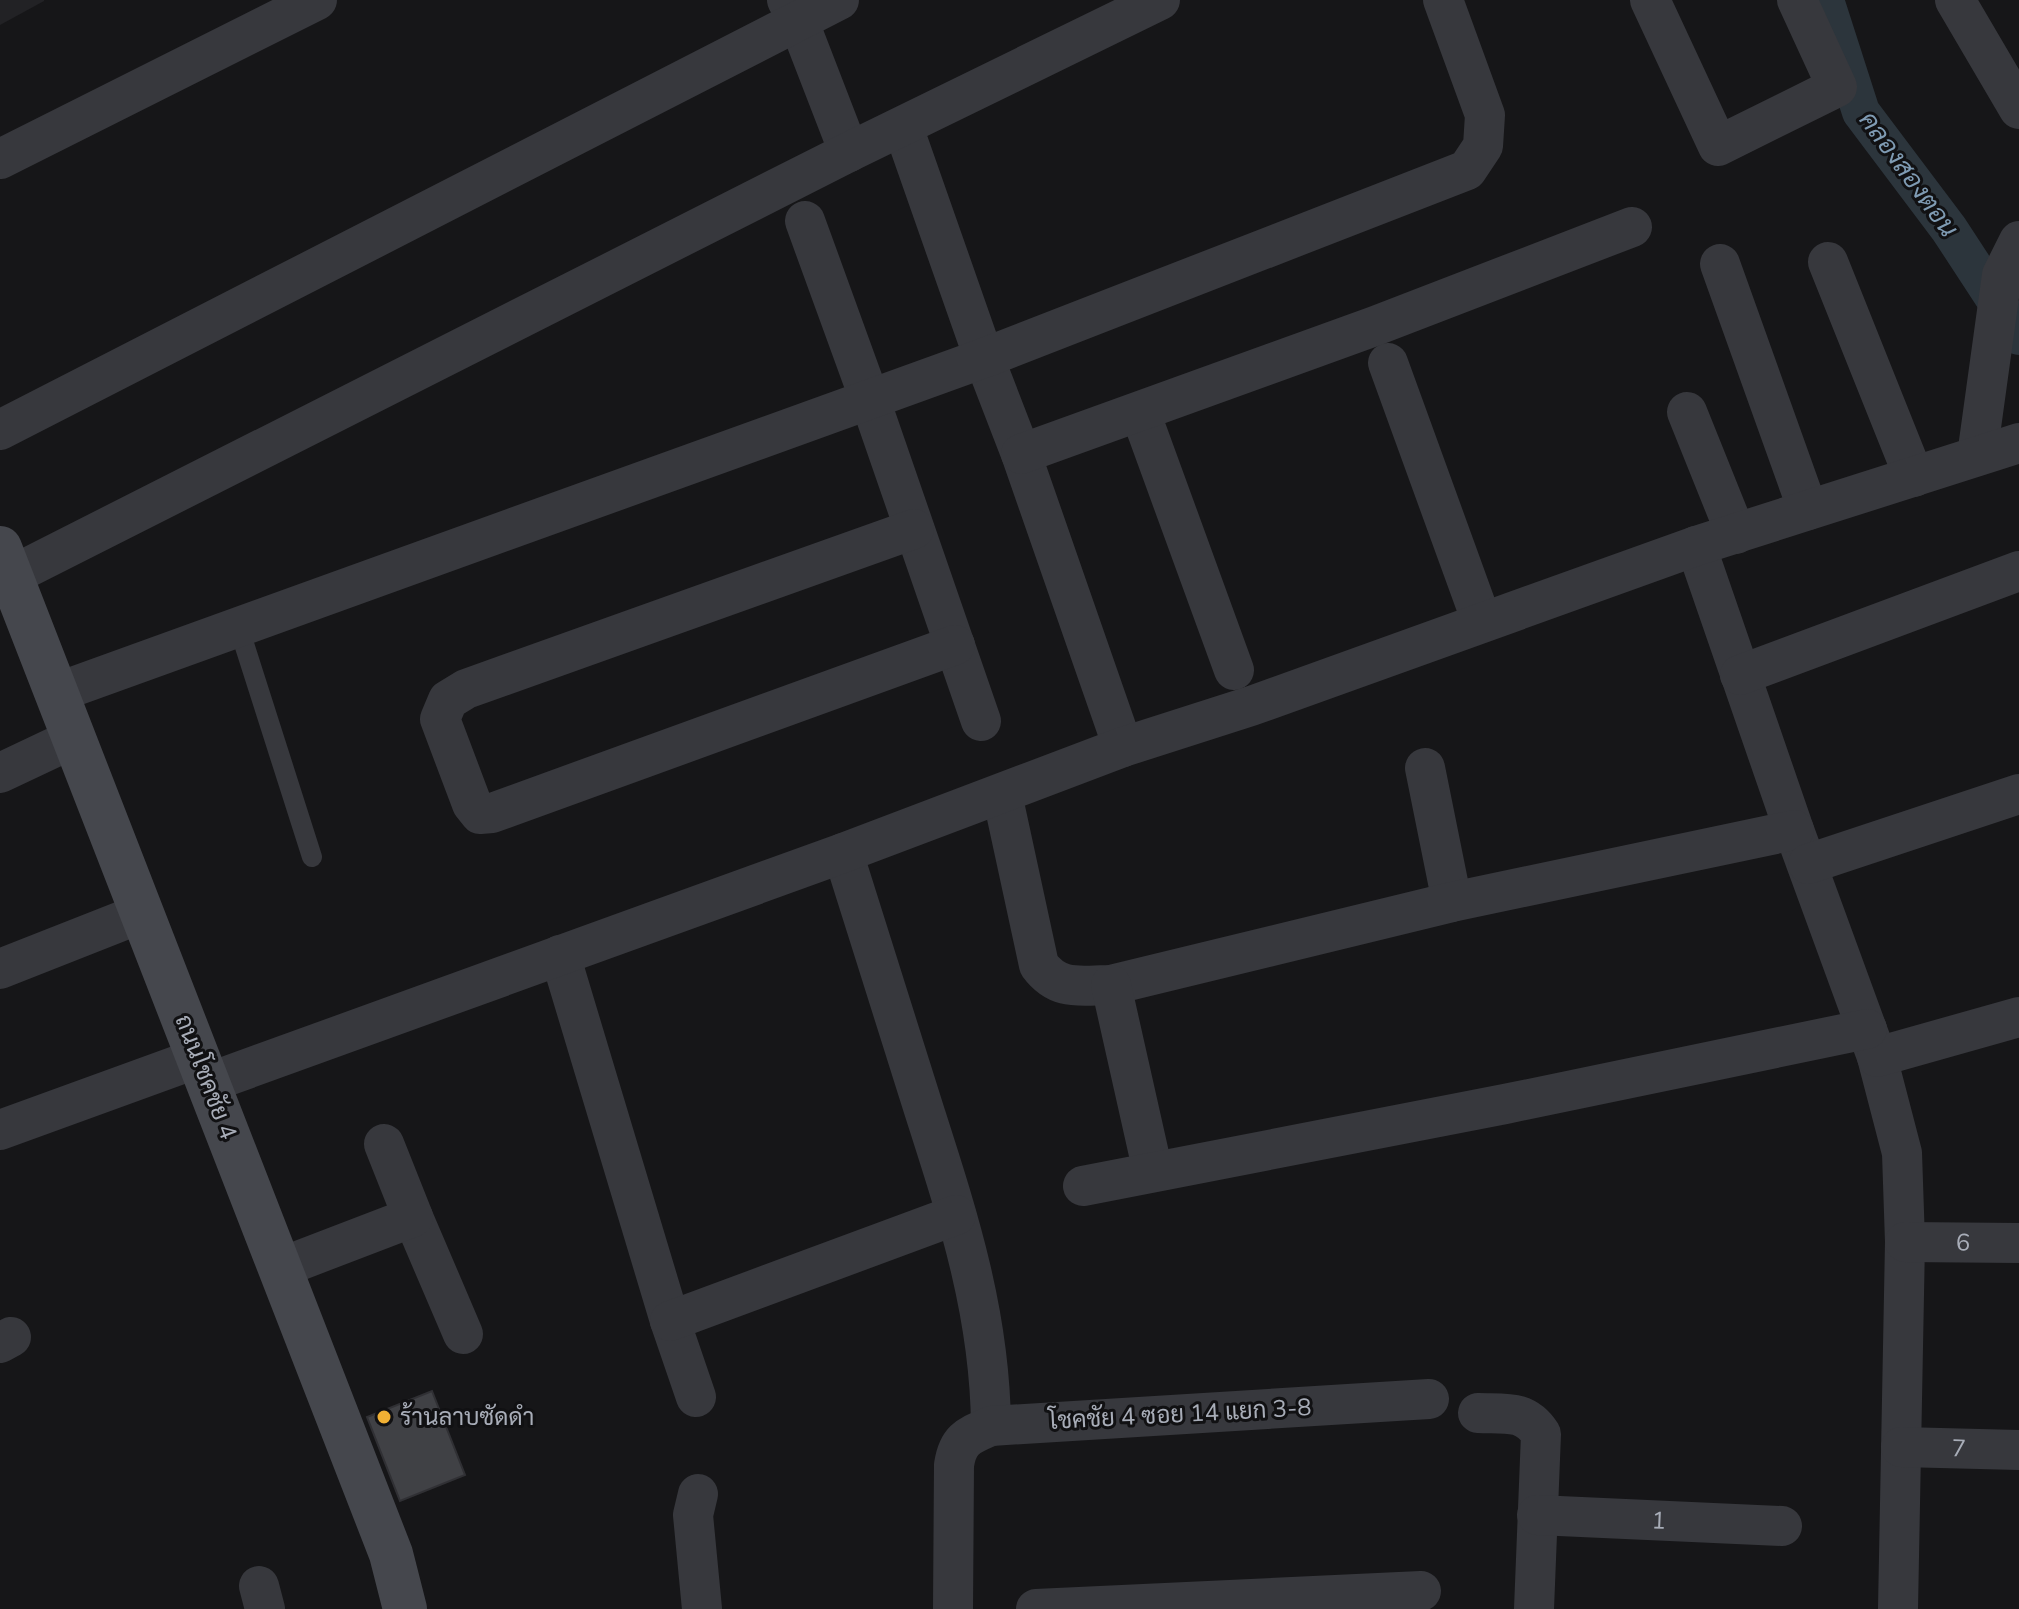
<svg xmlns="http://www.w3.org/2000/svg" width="2019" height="1609" viewBox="0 0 2019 1609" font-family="'Nunito Sans',Sarabun,sans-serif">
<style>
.built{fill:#222225}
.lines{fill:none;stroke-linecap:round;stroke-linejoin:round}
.canal{stroke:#2c353c;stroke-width:38}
.building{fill:#404145;stroke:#303034;stroke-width:2}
.lane{stroke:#37383d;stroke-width:20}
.street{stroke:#37383d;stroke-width:40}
.secondary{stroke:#45474d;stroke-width:44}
.poi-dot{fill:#f2b134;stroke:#111113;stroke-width:3}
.labels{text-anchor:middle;stroke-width:6;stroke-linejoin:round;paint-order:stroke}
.street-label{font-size:24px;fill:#a8adb8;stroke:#111113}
.poi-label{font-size:24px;fill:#a8adb8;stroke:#111113;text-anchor:start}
.water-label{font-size:26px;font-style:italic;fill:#7f9bb3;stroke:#111113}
</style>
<rect width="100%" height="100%" fill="#161618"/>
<path class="built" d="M0 0H44V1L0 25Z"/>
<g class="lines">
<path class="canal" d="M1825 0 1861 112 1949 229 2019 336"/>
</g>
<path class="building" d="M432 1391 465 1475 400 1501 367 1417Z"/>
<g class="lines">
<path class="lane" d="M239 628 312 857"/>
<g class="street">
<path d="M787 0 798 20 849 152"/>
<path d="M1650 0 1718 146 1837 87 1797 0"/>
<path d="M1955 0 2019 109"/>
<path d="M903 127 984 358 1021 454 1123 747"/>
<path d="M0 159 317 0"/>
<path d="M805 221 870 400 981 721"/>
<path d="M1828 262 1914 477"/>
<path d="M1720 264 1808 510"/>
<path d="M1388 363 1482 622"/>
<path d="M1140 412 1234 670"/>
<path d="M1687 412 1736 534"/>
<path d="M0 430 839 0"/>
<path d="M1021 454 1375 326 1632 227"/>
<path d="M1977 456 2002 275 2019 241"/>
<path d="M914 529 466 689 448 700 440 719 472 804 480 814 492 813 955 645"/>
<path d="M1696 546 1794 830 1877 1057 1902 1153 1905 1242 1898 1609"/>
<path d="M11 576 849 152 1160 0"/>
<path d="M1740 675 2019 571"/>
<path d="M56 693 984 358 1467 170 1483 146 1485 115 1443 0"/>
<path d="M1425 768 1452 902"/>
<path d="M0 773 74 738"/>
<path d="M1002 794 1039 965C1059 992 1081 985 1111 985L1452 902 1794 830"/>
<path d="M843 853C870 939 897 1024 924 1110 958 1216 990 1313 991 1426"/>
<path d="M1808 864 2019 794"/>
<path d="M560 955 670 1321 696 1397"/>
<path d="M0 969 142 913"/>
<path d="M1111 985 1153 1172"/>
<path d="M1877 1057 2019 1017"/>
<path d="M208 1083 843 853 1123 747 1251 706 1696 546 2019 443"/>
<path d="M0 1130 198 1058"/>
<path d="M1083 1186 1505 1104 1867 1029"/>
<path d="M413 1217 463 1334"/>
<path id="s1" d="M1905 1242 2019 1243"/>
<path d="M280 1268 413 1217 384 1144"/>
<path d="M670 1321 956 1215"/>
<path d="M0 1343 11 1337"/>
<path d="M1478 1413C1505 1414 1525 1409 1541 1434L1534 1609"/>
<path id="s2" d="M1901 1447 2019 1450"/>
<path d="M698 1494 693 1515 702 1609"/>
<path id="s3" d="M1537 1515 1782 1526"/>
<path d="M259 1586 265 1609"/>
<path d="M953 1609 954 1465C958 1439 968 1436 991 1426L1429 1399"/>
<path d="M1036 1609 1421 1591"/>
</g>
<path class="secondary" d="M0 548 391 1554 405 1609"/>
</g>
<circle class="poi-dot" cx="384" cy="1417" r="8"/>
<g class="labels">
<g class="street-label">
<text transform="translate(206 1077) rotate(69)" y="8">ถนนโชคชัย 4</text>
<text dy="8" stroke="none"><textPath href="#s1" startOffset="58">6</textPath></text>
<text transform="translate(1180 1414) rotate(-3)" y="8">โชคชัย 4 ซอย 14 แยก 3-8</text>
<text dy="8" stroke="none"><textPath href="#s2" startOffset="58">7</textPath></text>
<text dy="8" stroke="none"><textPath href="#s3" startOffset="122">1</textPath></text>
</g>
<g class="poi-label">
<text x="400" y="1425">ร้านลาบซัดดำ</text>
</g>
<g class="water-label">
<text transform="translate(1909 174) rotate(54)" y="9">คลองสองตอน</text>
</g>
</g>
</svg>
